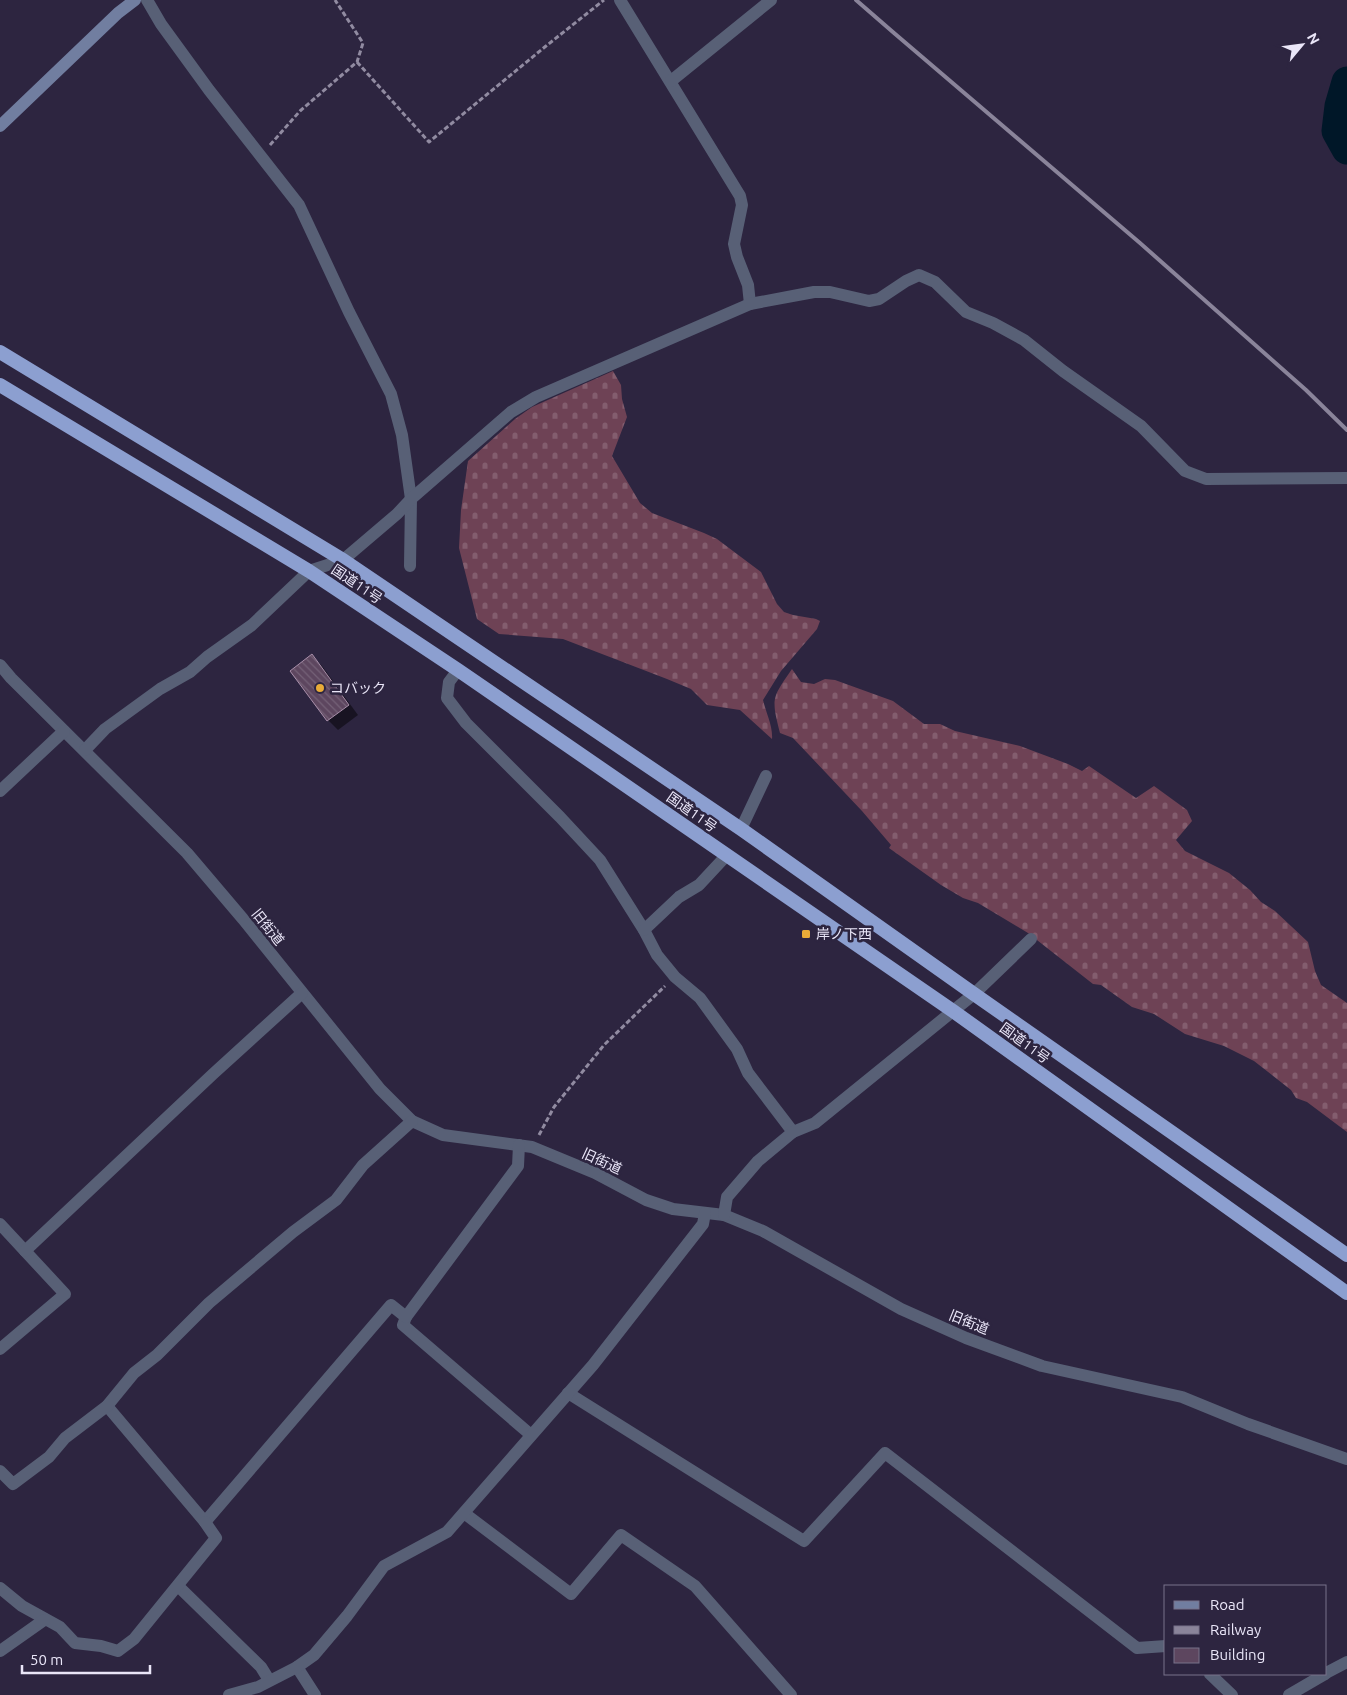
<svg xmlns="http://www.w3.org/2000/svg" width="1347" height="1695" viewBox="0 0 1347 1695" font-family="Ubuntu,'Noto Sans JP',sans-serif">
<style>
.cemetery{fill:url(#cemetery-stones)}
.shadow{fill:#0007}
.lines{fill:none;stroke-linecap:round;stroke-linejoin:round}
.river{stroke:#001728;stroke-width:31}
.building{fill:url(#building-back-hatch);stroke:#a88ea9}
.path{stroke:#918ba1;stroke-width:3;stroke-dasharray:5 2.5;stroke-linecap:butt}
.minor{stroke:#586076;stroke-width:12}
.secondary{stroke:#717ea0;stroke-width:12}
.trunk{stroke:#8c9fd0;stroke-width:14}
.rail{stroke:#8a849a;stroke-width:4}
.poi-dot{fill:#e9ab38;stroke:#2d2540;stroke-width:2}
.labels{text-anchor:middle;stroke-width:5;stroke-linejoin:round;paint-order:stroke}
.street-label{font-size:14px;fill:#eae6f8;stroke:#2d2540}
.poi-label{font-size:14px;fill:#eae6f8;stroke:#2d2540;text-anchor:start}
</style>
<defs>
<pattern id="cemetery-stones" width="16" height="16" patternUnits="userSpaceOnUse" patternTransform="scale(1.25)"><rect width="16" height="16" fill="#6e4255"/><path d="M2 7V4a2 2 0 0 1 4 0v3zM10 15v-3a2 2 0 0 1 4 0v3z" fill="#835d6e"/></pattern>
<pattern id="building-back-hatch" width="6" height="6" patternUnits="userSpaceOnUse" patternTransform="scale(1.25)"><rect width="6" height="6" fill="#5d465f"/><path d="M-1 5l2 2M0 0l6 6M5-1l2 2" fill="none" stroke="#746177"/></pattern>
</defs>
<rect width="100%" height="100%" fill="#2d2540"/>
<g class="cemetery">
<path d="M613 371 621 385 622 399 627 417 612 456 640 503 652 513 704 533 717 539 761 572 777 604 784 612 793 615 816 619 820 621 817 629 781 671 763 700C766 713 773 726 772 739L740 710 707 705 691 689 667 679 563 639 499 634 477 619 459 548 461 510 468 461 515 419 532 407Z"/>
<path d="M792 669 801 682 814 684 825 679 835 680 893 701 924 724H940L955 731 1020 746 1068 764 1082 771 1089 766 1136 798 1154 786 1187 810 1192 821 1176 840 1185 851 1229 873 1250 890 1261 902 1275 911 1308 942 1315 971 1321 985 1347 1003V1132L1307 1102 1296 1098 1291 1090 1254 1061 1224 1046 1185 1034 1154 1014 1132 1007 1101 985 1093 984 1028 933 978 903 963 898 941 885 889 848 891 845 862 811 793 738 780 733C771 698 772 698 792 669Z"/>
</g>
<path class="shadow" d="M312 656 322 666 358 715 338 730 328 720Z"/>
<g class="lines">
<path class="river" d="M1347 82 1340 106 1337 131 1347 149"/>
</g>
<path class="building" d="M312 654 349 705 327 721 290 671Z"/>
<g class="lines">
<g class="path">
<path d="M357 62 429 142 546 46 604 0"/>
<path d="M270 145 300 111 357 62 363 43 335 0"/>
<path d="M539 1135 554 1107 604 1045 665 986"/>
</g>
<g class="minor">
<path d="M147 0 161 24 209 90 299 205 349 312 391 394 402 435 411 499 410 566"/>
<path d="M620 0 740 196 742 205 734 244 737 257 748 285 750 304"/>
<path d="M671 81 771 0"/>
<path d="M0 665 11 678 187 853 243 919 380 1089 412 1121 443 1135 532 1147 595 1173 646 1200 673 1209 724 1215 763 1231 901 1309 966 1338 1042 1366 1182 1397 1248 1424 1347 1459"/>
<path d="M458 670 449 682 447 698 466 723 560 817 600 860 644 930 657 955 675 977 700 998 737 1049 748 1073 793 1132"/>
<path d="M85 750 105 729 160 689 190 672 207 657 252 625 309 571 343 560 397 514 411 499 511 412 536 397 750 304 814 292H830L869 301 879 299 906 281 919 275 935 282 966 312 993 323 1024 340 1063 371 1141 426 1185 471 1206 479 1347 478"/>
<path d="M0 791 64 731"/>
<path d="M741 829 766 776"/>
<path d="M644 930 679 897 699 885 726 856"/>
<path d="M724 1215 727 1197 758 1161 793 1132 815 1123 953 1011 974 994 1031 939"/>
<path d="M0 1224 65 1294 0 1349"/>
<path d="M25 1251 213 1074 302 993"/>
<path d="M406 1317 403 1325 531 1435"/>
<path d="M568 1393 804 1541 885 1453 1137 1648 1166 1646"/>
<path d="M107 1406 205 1522 391 1305 406 1317 518 1166 519 1145"/>
<path d="M0 1471 13 1484 49 1457 65 1438 107 1406 134 1373 157 1355 209 1303 293 1232 336 1200 363 1165 412 1121"/>
<path d="M464 1513 571 1594 621 1535 695 1586 791 1695"/>
<path d="M178 1586 261 1667 269 1680"/>
<path d="M0 1588 22 1606 60 1627 75 1643 101 1646 118 1651 134 1639 216 1538 205 1522"/>
<path d="M0 1651 44 1620"/>
<path d="M297 1667 315 1695"/>
<path d="M1326 1673 1347 1662"/>
<path d="M1210 1674 1232 1695"/>
<path d="M229 1695 258 1687 297 1667 314 1655 347 1616 384 1566 447 1532 593 1365 703 1224 705 1213"/>
<path d="M1289 1695 1325 1674"/>
</g>
<path class="secondary" d="M0 126 118 13 135 0"/>
<g class="trunk">
<path d="M0 352 343 560 741 829 974 994 1347 1255"/>
<path d="M0 385 309 571 458 670 953 1011 1347 1293"/>
</g>
<path class="rail" d="M856 0 894 33 1140 243 1306 390 1347 430"/>
</g>
<g class="poi-dot">
<circle cx="320" cy="688" r="5"/>
<rect x="801" y="929" width="10" height="10" rx="2.5"/>
</g>
<g class="labels">
<g class="street-label">
<text transform="translate(357 584) rotate(34)" y="5">国道11号</text>
<text transform="translate(692 812) rotate(35)" y="5">国道11号</text>
<text transform="translate(268 927) rotate(51)" y="5">旧街道</text>
<text transform="translate(1025 1043) rotate(36)" y="5">国道11号</text>
<text transform="translate(602 1161) rotate(25)" y="5">旧街道</text>
<text transform="translate(969 1322) rotate(22)" y="5">旧街道</text>
</g>
<g class="poi-label">
<text x="330" y="693">コバック</text>
<text x="816" y="939">岸ノ下西</text>
</g>
</g>
<rect x="1164" y="1585" width="162" height="90" fill="#2d2540" stroke="#79728a"/>
<rect x="1174" y="1601" width="25" height="8" fill="#717ea0" stroke="#79728a"/>
<text x="1210" y="1610" font-size="15" fill="#eae6f8">Road</text>
<rect x="1174" y="1626" width="25" height="8" fill="#8a849a" stroke="#79728a"/>
<text x="1210" y="1635" font-size="15" fill="#eae6f8">Railway</text>
<rect x="1174" y="1648" width="25" height="15" fill="#5d465f" stroke="#79728a"/>
<text x="1210" y="1660" font-size="15" fill="#eae6f8">Building</text>
<g transform="translate(1302 45) rotate(61)" stroke="#2d2540" stroke-width="4" paint-order="stroke">
<path d="M0-4L9 19L0 12L-9 19Z" fill="#eae6f8"/>
<text y="-8" font-size="14" font-weight="bold" text-anchor="middle" fill="#eae6f8">N</text>
</g>
<path d="M22 1665v8h128v-8" fill="none" stroke="#eae6f8" stroke-width="2.5"/>
<text x="30" y="1665" font-size="15" fill="#eae6f8" stroke="#2d2540" stroke-width="4" paint-order="stroke">50 m</text>
</svg>
